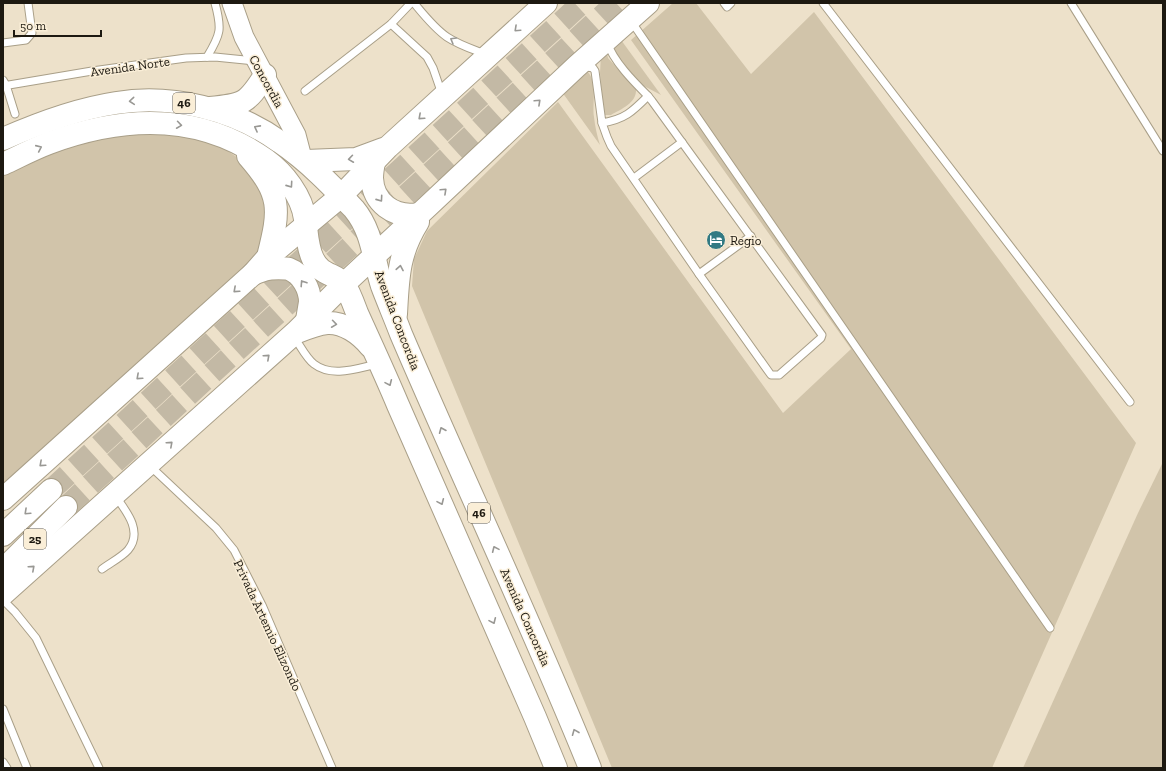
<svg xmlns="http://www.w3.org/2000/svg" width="1166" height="771" font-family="'Zilla Slab',serif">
	<rect width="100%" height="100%" fill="#ede1ca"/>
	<!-- green -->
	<g fill="#d1c4aa">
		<path d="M 673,3 L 696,3 L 751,74 L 814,12 L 1136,443 L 992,768 L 612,768 L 412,286 L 414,259 L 427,231 L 558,102 L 783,413 L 851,349 L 631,40 Z"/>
		<path d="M 616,33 L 661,95 L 644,86 L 627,71 L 614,51 L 614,43 Z"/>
		<path d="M 607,53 L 608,58 L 636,89 C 637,103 621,109 611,115 L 605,115 L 603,112 L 600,73 L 601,54 Z"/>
		<path d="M 587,71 C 598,82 592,103 594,117 C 595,126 597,136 600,145 L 557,85 Z"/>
		<path d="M 124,131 L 194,137 L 225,149 L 248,165 L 265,186 L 266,235 L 254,259 L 3,489 L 3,176 L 53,153 L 86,141 Z"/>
		<path d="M 1163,462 L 1163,768 L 1023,768 L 1138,513 Z"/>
	</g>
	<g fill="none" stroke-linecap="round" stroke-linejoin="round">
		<!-- primary-tunnel -->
		<g stroke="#c3b9a5" stroke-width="22" stroke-dasharray="22 11" stroke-linecap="butt">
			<path d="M 51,490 L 582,3"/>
			<path d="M 66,507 L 616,3"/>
		</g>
		<!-- lane casing -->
		<g stroke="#a99f88" stroke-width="9">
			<g id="lane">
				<path d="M 414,3 C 424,15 434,28 447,37 C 459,45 472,49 485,54"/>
				<path d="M 724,3 L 727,7 L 731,3"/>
				<path d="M 823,3 L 1130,402"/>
				<path d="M 1071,3 L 1163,151"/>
				<path d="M 631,21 L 1050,628"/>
				<path d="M 391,24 L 427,57 L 433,68 L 442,94"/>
				<path d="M 3,43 L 26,40 L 32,33 L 28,3"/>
				<path d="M 207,57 C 221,34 222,29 215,3"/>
				<path d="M 583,66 L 593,68 L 595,71 L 602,123 C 625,119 632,112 648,96 C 634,82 613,61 607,42"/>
				<path d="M 3,80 L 6,85 L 15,114"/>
				<path d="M 3,86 L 92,71 L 186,58 L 215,57 L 255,61"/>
				<path d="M 305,91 L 391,24 L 411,3"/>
				<path d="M 602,123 L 607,137 L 611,146 L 699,274 L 771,375 L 779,375 L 821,338 L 822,335 L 652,101 L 648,96"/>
				<path d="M 634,178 L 682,142"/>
				<path d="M 699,274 L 751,236"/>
				<path d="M 294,337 C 300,345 306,358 314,364 C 332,378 358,368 377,364"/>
				<path d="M 149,465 L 216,528 L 234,550 L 262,605 L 332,768"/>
				<path d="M 102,569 C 110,563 122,557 128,550 C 143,532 127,512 116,497"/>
				<path d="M 3,600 L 15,612 L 36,638 L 99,768"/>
				<path d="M 3,709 L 27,768"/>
				<path d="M 3,762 L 7,768"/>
			</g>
		</g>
		<!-- secondary casing -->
		<g stroke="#a99f88" stroke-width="21">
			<path id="secondary" d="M 232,3 L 244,37 L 296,135 L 302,158"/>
		</g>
		<!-- primary casing -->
		<g stroke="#a99f88" stroke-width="24">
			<g id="primary">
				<path d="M 210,108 C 243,105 247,104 265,75"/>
				<path d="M 3,139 C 39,123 77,109 116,103 C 172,94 234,109 280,142 C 308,161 331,185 354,209 C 373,232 373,259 382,286 C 388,302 395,318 401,334 C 463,479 531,622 590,768"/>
				<path d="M 248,156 C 282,195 280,209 268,257"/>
				<path d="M 306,161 L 356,159 L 383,149"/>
				<path d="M 374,162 C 373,167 372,173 372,178 C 373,203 394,218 418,214"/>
				<path d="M 3,164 C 18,157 33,149 49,143 C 122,116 199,112 266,160 C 284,173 302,196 305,219 C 307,232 307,247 313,259 C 321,276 335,273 344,284 C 349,291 354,305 357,313 C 371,344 385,374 398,405 C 443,509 489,613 535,717 L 556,768"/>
				<path d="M 253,274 C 258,272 263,270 268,269 C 272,268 285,268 289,269 C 302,274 310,289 310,302 C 309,308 308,314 307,320"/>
				<path d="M 396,314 C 398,278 398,254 418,222"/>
				<path d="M 297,332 C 307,328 317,324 327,323 C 344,322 360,334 370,346"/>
				<path d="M 3,499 L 253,274 L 268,257 L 341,196 L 388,147 L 546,3"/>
				<path d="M 3,535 L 51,490"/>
				<path d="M 3,570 L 66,507"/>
				<path d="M 3,594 L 296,332 L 344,284 L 427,207 L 577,66 L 648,3"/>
			</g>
		</g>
		<!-- lane -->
		<use href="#lane" stroke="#fff" stroke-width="7"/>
		<!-- secondary -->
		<use href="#secondary" stroke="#fff" stroke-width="19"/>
		<!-- primary -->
		<use href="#primary" stroke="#fff" stroke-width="22"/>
	</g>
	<!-- one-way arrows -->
	<defs><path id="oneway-chevron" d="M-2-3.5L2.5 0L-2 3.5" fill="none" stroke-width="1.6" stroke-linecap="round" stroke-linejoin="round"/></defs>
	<g stroke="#999894">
		<use href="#oneway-chevron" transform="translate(517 29) rotate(137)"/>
		<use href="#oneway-chevron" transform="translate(453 40) rotate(-150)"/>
		<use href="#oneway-chevron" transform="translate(132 101) rotate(175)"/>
		<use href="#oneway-chevron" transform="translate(538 102) rotate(-43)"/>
		<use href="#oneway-chevron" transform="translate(421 117) rotate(138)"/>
		<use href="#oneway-chevron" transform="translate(179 125) rotate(8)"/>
		<use href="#oneway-chevron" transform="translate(257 128) rotate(-152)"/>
		<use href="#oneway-chevron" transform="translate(39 148) rotate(-24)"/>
		<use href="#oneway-chevron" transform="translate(351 159) rotate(172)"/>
		<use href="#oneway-chevron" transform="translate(290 185) rotate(55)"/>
		<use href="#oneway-chevron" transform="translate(444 191) rotate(-43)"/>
		<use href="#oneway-chevron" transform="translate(380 199) rotate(55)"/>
		<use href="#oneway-chevron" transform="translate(400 268) rotate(-80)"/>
		<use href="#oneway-chevron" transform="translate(303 283) rotate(-123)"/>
		<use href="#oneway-chevron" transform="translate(236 290) rotate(138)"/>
		<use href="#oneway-chevron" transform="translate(334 324) rotate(8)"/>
		<use href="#oneway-chevron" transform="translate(267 357) rotate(-42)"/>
		<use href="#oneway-chevron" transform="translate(139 377) rotate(138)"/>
		<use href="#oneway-chevron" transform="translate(389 383) rotate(66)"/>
		<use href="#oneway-chevron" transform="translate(442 430) rotate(-113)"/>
		<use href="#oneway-chevron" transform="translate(170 444) rotate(-42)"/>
		<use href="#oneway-chevron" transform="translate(42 464) rotate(138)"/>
		<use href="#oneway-chevron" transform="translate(441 502) rotate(66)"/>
		<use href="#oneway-chevron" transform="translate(27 512) rotate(137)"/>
		<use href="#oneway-chevron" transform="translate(495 549) rotate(-114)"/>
		<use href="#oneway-chevron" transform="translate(32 568) rotate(-42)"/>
		<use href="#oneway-chevron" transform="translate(493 621) rotate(66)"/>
		<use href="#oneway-chevron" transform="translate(575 732) rotate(-112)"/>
	</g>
	<!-- icons -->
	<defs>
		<g id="hotel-disc" transform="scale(1)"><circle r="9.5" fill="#327a83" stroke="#faeed7"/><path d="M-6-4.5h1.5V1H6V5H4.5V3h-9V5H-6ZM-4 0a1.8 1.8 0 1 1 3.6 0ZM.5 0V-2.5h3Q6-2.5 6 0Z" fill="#fff"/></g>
	</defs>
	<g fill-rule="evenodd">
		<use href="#hotel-disc" x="716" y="240"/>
	</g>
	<g text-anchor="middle" stroke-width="3" stroke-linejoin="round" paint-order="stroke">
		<!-- shield labels -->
		<g fill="#faeed7" stroke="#5f594c" stroke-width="1">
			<rect x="173" y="93" width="22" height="20" rx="3"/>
			<rect x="468" y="503" width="22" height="20" rx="3"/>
			<rect x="24" y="529" width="22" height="20" rx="3"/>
		</g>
		<g font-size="12" font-weight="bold" fill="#1d1911">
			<text x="184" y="107">46</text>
			<text x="479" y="517">46</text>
			<text x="35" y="543">25</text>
		</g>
		<!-- street labels -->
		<g font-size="13" fill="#1d1911" stroke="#faeed7">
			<text transform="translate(130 66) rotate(-8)" y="5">Avenida Norte</text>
			<text transform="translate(267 81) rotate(61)" y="5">Concordia</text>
			<text transform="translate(398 320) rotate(69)" y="5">Avenida Concordia</text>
			<text transform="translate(526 617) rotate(66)" y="5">Avenida Concordia</text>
			<text transform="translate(268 625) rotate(65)" y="5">Privada Artemio Elizondo</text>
		</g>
		<!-- poi labels -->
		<g font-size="13" fill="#1d1911" stroke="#faeed7" text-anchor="start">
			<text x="730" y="245">Regio</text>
		</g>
	</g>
	<!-- border -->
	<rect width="1166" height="771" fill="none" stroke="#1d1911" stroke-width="8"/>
	<!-- scale -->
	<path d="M14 30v6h87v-6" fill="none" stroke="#1d1911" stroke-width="2"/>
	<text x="20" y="30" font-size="12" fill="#1d1911" stroke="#faeed7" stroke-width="3" paint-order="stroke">50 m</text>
</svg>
